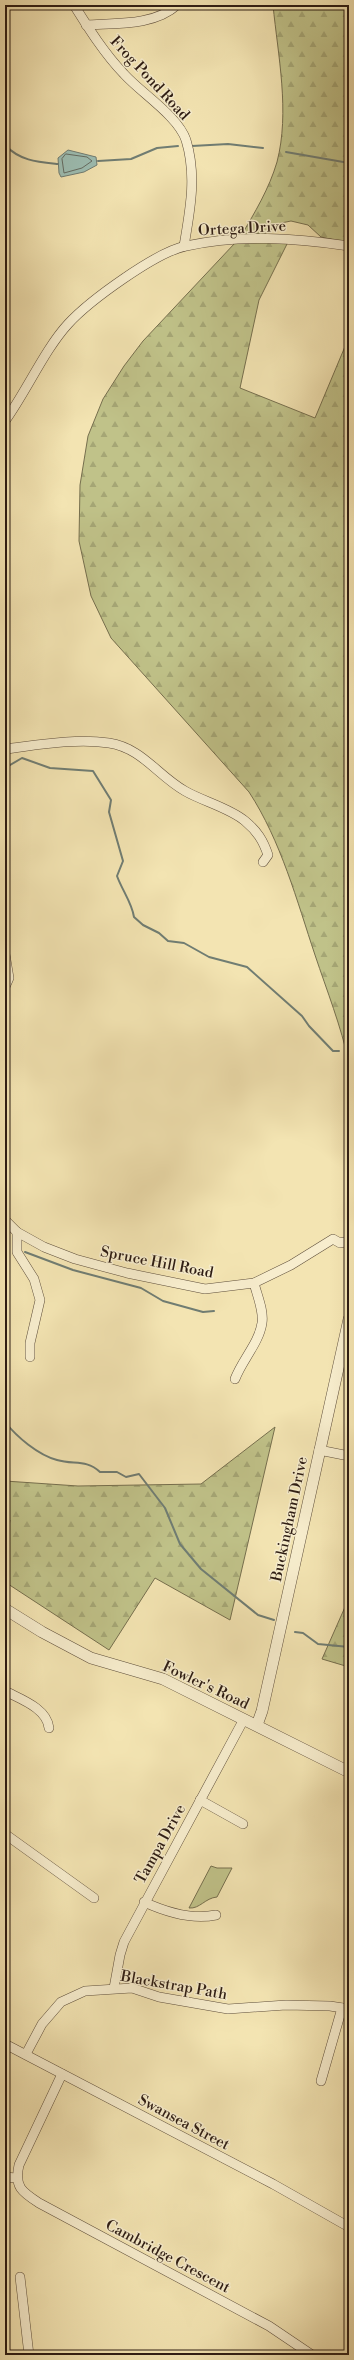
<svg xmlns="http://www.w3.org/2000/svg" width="354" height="2360" font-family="'Libre Bodoni',serif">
	<defs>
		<pattern id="forest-firs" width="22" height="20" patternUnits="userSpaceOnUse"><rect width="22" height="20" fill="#c0c289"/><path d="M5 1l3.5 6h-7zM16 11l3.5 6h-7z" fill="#a5a675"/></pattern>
	</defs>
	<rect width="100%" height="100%" fill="#f3e4b2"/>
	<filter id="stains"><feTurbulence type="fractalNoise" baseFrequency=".005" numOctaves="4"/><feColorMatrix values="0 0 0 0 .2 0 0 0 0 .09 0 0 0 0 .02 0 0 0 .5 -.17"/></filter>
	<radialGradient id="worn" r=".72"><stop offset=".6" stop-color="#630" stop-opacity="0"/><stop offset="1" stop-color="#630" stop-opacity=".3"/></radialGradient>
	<!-- green -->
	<path fill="#c0c289" stroke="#766f4e" d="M 211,1866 L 217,1868 L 232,1868 L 217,1897 C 205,1898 200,1909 189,1908 Z"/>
	<!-- forest -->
	<g fill="url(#forest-firs)" stroke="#766f4e">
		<path d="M 273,5 L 349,5 L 349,229 L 344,242 L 321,237 L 308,225 L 291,221 L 281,223 L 264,234 L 241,236 C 255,212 269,189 277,162 C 290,112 278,56 273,5 Z"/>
		<path d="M 288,242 L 259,300 L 240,388 L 315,418 L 349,337 L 349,1063 C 341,1026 327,991 315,955 C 297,901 281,841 249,792 L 111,638 L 91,596 L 79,541 L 80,485 L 88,436 L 103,399 L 124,366 L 143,341 L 235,243 Z"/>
		<path d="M 275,1427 L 230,1620 L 155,1578 L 109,1650 L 5,1582 L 5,1552 L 10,1520 L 5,1517 L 5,1481 L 78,1486 L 201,1484 Z"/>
		<path d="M 349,1598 L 349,1667 L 322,1659 Z"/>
	</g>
	<!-- water -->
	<path fill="#9dbeb3" stroke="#707d73" d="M 68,150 L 96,157 L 97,165 L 84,172 L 61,177 L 59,173 L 58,158 Z"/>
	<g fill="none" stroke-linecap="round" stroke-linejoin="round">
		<!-- shore -->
		<path stroke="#656d63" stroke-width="1" d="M 66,154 L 87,157 L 92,161 L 82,168 L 64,173 L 62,159 Z"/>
		<!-- stream -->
		<g stroke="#707d73" stroke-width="2">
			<path d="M 5,145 C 20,161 38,162 58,164"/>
			<path d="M 192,146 L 228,144 L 263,148"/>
			<path d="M 286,152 L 349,163"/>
			<path d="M 98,161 L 131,159 L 157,148 L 178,146"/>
			<path d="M 5,768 L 22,758 L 50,768 L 93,771 L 111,800 L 109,812 L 123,861 L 117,876 C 122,890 132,903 134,917 L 143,925 L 159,933 L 168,941 L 184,943 L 209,957 L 247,967 L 302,1016 L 309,1026 L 333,1051 L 339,1051"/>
			<path d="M 347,1050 L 349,1051"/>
			<path d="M 25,1252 L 73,1270 L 141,1288 L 163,1301 L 203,1312 L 214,1311"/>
			<path d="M 5,1422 C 17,1437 38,1455 57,1460 C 74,1465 86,1459 100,1472 L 117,1472 L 126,1477 L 139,1474 L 165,1508 L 180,1544 L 201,1569 L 258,1615 L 274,1620"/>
			<path d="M 295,1632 L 303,1633 L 318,1644 L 349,1647"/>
		</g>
		<!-- minor casing -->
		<g stroke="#5e4e3b" stroke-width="10">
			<g id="minor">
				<path d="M 74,5 C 89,29 104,53 124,74 C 141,93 178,116 186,140 C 197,176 190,210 184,246"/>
				<path d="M 86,25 C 116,23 154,26 177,5"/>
				<path d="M 5,421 C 26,392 45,349 68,324 C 89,301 156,252 186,246 C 240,234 295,238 349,246"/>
				<path d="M 5,749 C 38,745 75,738 109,743 C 142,748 157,775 185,791 C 202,801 230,808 245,821 C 257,831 263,840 268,855 L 263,862"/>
				<path d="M 5,954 L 9,978 L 5,987"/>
				<path d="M 5,1220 L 17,1232 L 44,1247 L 75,1259 L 127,1273 L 205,1289 L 254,1283 L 291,1265 L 333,1239 L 340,1243 L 349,1241"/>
				<path d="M 17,1232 L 17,1252 L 34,1279 L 40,1300 L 30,1343 L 30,1357"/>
				<path d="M 235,1379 C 242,1360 259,1343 262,1323 C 264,1311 257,1295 254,1283"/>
				<path d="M 319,1450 L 349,1456"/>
				<path d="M 5,1691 C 20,1699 47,1708 49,1728"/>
				<path d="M 200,1800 L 243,1824"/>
				<path d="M 5,1834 L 94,1898"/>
				<path d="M 144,1902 C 166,1912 193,1920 216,1915"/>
				<path d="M 114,1988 L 120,1955 L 124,1942 L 244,1719"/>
				<path d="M 5,2044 L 273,2184 L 349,2227"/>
				<path d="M 26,2054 L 42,2024 L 61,2002 L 85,1991 L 132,1988 L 159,1997 L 228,2009 L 286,2005 L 330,2006 L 349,2009"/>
				<path d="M 62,2074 L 19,2165 C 14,2187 22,2192 39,2203 L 269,2326 L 312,2355"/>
				<path d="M 321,2081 L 342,2008"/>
				<path d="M 5,2177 L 16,2178"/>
				<path d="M 20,2277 L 29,2355"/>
			</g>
		</g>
		<!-- tertiary casing -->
		<g stroke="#5e4e3b" stroke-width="12">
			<g id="tertiary">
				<path d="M 5,1609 L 42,1632 L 91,1658 L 163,1679 L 349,1772"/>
				<path d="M 257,1725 L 262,1711 L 349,1319"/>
			</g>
		</g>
		<!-- minor -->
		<use href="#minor" stroke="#f7edcd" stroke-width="9"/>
		<!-- tertiary -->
		<use href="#tertiary" stroke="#f7edcd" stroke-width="11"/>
	</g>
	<g text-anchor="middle" stroke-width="3" stroke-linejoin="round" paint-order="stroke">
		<!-- street labels -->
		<g font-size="15" fill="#2d1c13" stroke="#f7edcd">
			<text transform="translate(150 78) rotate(47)" y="5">Frog Pond Road</text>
			<text transform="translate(242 228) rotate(-3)" y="5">Ortega Drive</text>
			<text transform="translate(157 1262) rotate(11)" y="5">Spruce Hill Road</text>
			<text transform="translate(289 1519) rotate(-78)" y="5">Buckingham Drive</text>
			<text transform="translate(206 1685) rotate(25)" y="5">Fowler's Road</text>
			<text transform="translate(160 1844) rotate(-61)" y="5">Tampa Drive</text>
			<text transform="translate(174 1985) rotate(10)" y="5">Blackstrap Path</text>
			<text transform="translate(184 2122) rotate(28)" y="5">Swansea Street</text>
			<text transform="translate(168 2256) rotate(28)" y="5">Cambridge Crescent</text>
		</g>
	</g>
	<!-- margin -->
	<rect width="354" height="2360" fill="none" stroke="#f3e4b2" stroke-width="20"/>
	<rect x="6" y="6" width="342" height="2348" fill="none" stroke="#2d1c13" stroke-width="2"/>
	<rect x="10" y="10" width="334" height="2340" fill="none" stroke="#2d1c13"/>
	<rect width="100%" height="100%" filter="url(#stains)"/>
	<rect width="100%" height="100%" fill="url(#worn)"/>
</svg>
